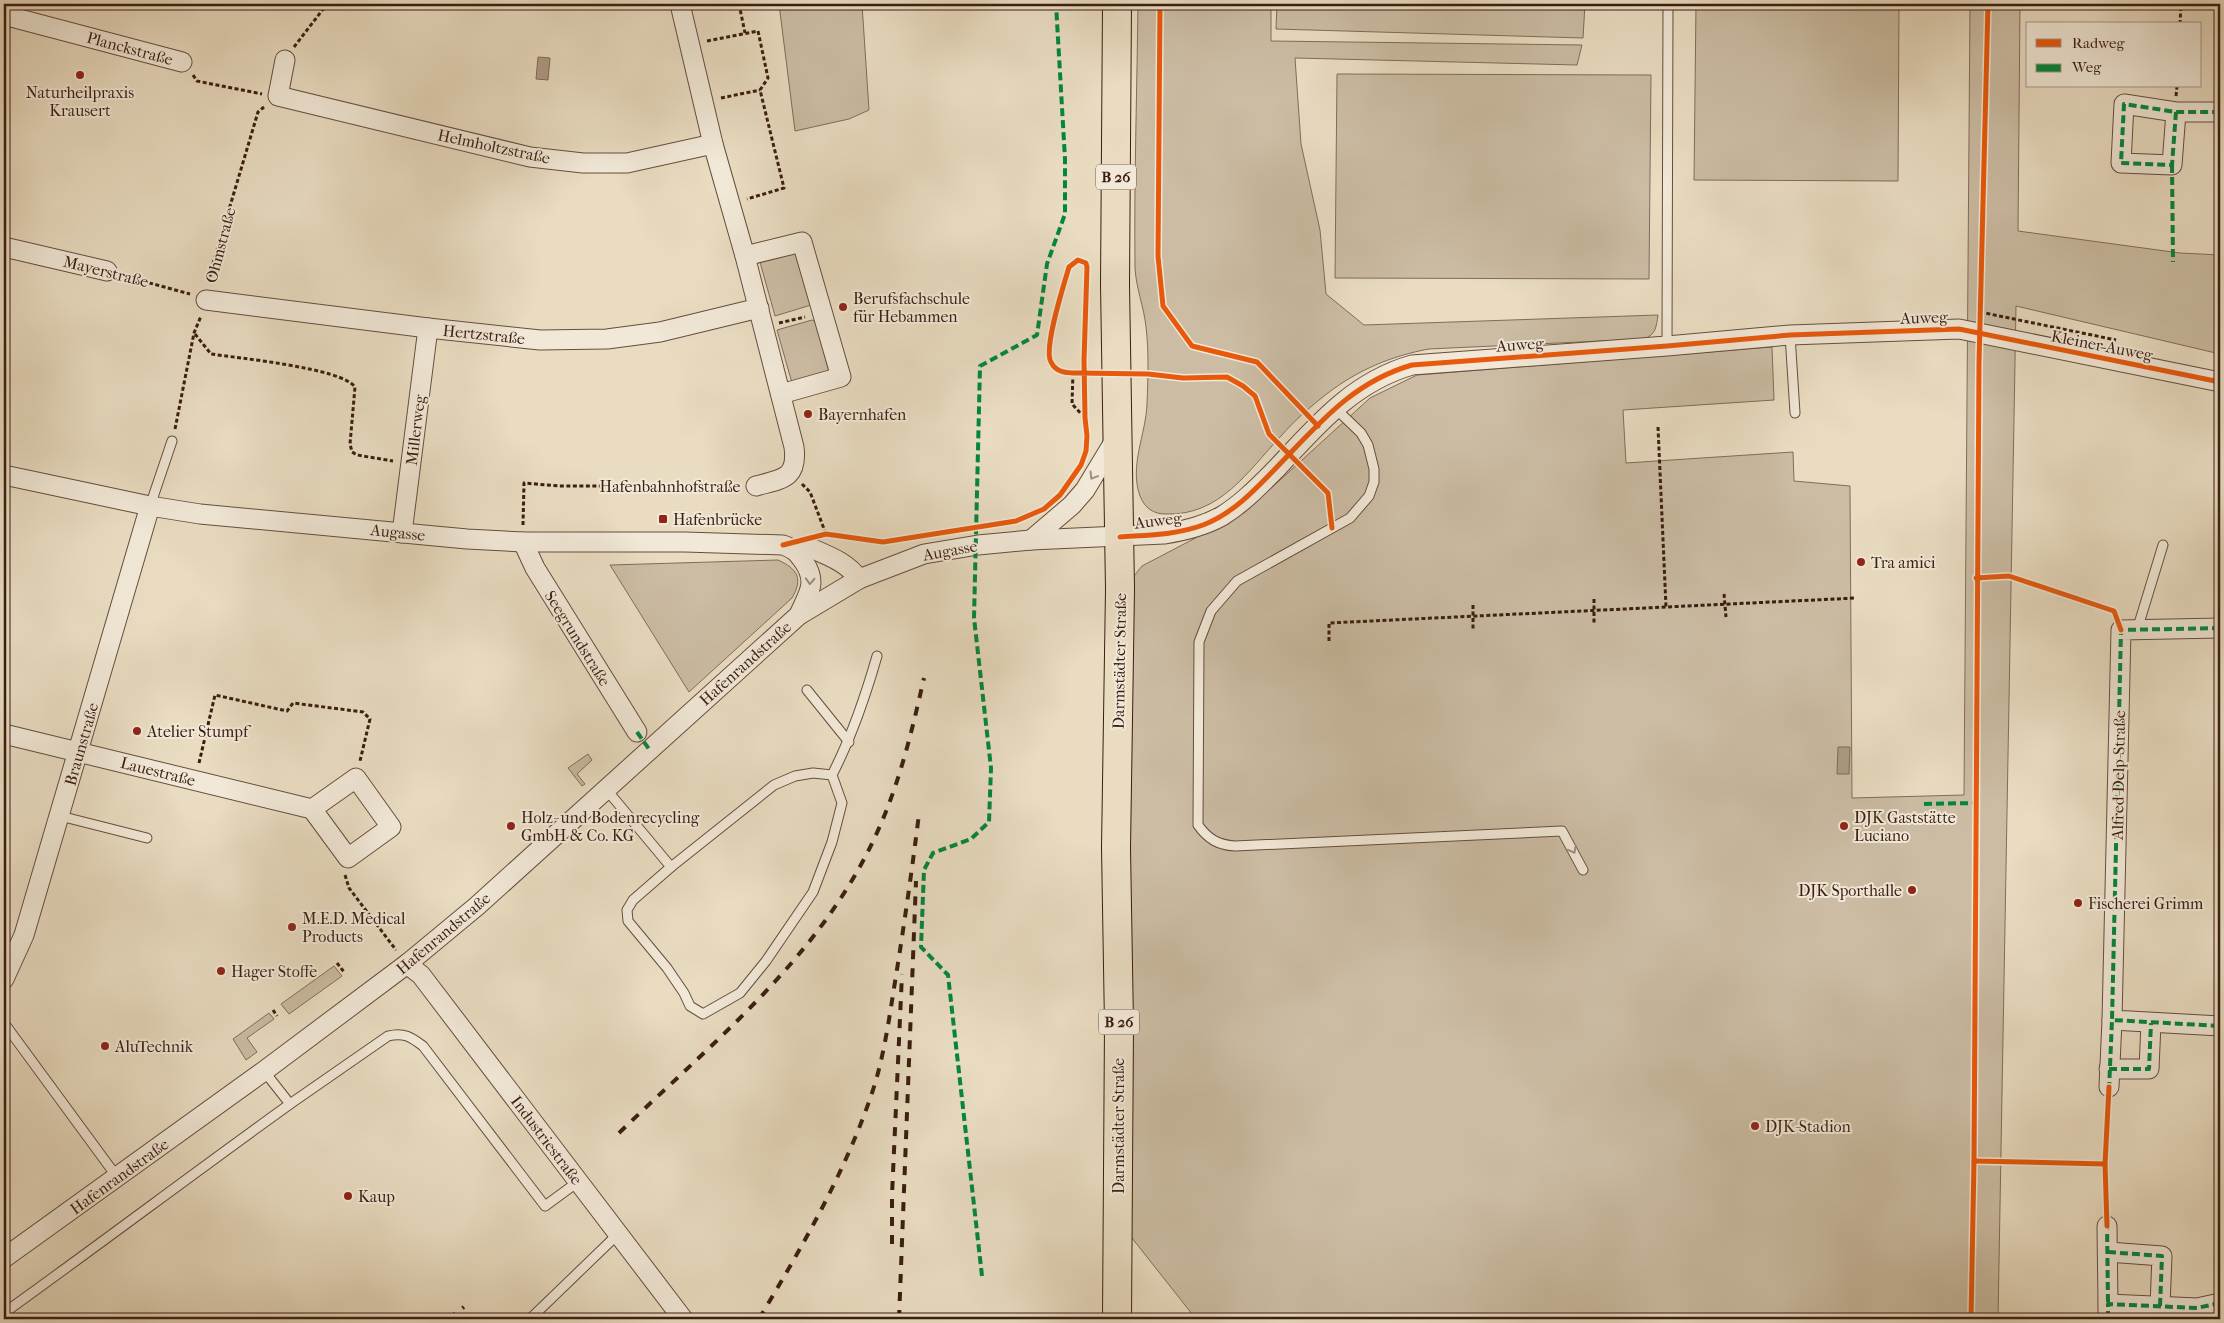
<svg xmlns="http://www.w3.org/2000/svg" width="2224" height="1323" font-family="'IM FELL French Canon',serif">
	<rect width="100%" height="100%" fill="#e9dcc1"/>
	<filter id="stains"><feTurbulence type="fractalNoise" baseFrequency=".004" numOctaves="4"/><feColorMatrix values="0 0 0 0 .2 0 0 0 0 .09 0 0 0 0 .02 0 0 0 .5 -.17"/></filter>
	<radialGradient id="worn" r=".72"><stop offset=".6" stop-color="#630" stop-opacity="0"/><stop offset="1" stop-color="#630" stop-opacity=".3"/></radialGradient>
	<!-- green -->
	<g fill="#cbbca3" stroke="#826c5a">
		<path d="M 779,4 L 862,4 L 869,110 L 849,119 L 795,131 Z"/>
		<path d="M 1138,4 L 1271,4 L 1271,41 L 1582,45 L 1577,65 L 1295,58 L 1301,144 L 1320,230 L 1326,294 L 1364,325 L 1658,315 C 1656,328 1656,334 1644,339 L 1429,349 C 1391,356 1358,370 1328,393 C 1312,405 1294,421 1281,436 C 1248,471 1220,516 1166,514 C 1153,514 1145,508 1140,496 C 1129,466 1146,434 1147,404 C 1148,379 1149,351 1146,327 C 1144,307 1136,288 1135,268 C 1134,180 1137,92 1138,4 Z"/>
		<path d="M 1277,4 L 1585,4 L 1583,38 L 1276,29 Z"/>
		<path d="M 1696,4 L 1899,4 L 1898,181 L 1694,180 Z"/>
		<path d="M 1970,4 L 2020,4 L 2018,231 L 2180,253 L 2220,255 L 2220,354 L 2016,306 L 1998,1319 L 1196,1319 L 1128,1233 L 1129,587 L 1134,576 L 1142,566 L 1245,512 L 1370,398 L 1417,375 L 1772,347 L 1774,400 L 1623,410 L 1626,463 L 1793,452 L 1794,481 L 1850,486 L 1852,798 L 1964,795 Z"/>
		<path d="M 1337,74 L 1651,75 L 1649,279 L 1335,278 Z"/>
		<path d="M 794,253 L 796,253 L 811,305 L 775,316 L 760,262 Z"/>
		<path d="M 812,320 L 816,322 L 829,372 L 792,383 L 777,330 Z"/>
		<path d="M 778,560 C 798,569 803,579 792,598 L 689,692 L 610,565 Z"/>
		<path d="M 588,754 L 592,760 L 577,774 L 585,784 L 582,786 L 568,768 Z"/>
		<path d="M 334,966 L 342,976 L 289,1014 L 281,1004 Z"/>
		<path d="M 269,1013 L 274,1019 L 247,1038 L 257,1052 L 246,1060 L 233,1039 Z"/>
	</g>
	<!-- water -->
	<g fill="#ae9b86" stroke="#806958">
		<path d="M 538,57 L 550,58 L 548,80 L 536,79 Z"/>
		<path d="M 1838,747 L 1850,747 L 1849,774 L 1837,774 Z"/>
	</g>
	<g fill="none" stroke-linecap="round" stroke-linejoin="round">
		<!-- lane casing -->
		<g stroke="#664d3e" stroke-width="11">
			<g id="lane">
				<path d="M 1790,335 L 1795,413"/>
				<path d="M 1667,346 L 1668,4"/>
				<path d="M 1335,408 L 1361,433 L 1368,445 L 1374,469 L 1374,482 L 1369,496 L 1350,518 L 1237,581 L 1211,611 L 1199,642 L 1198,825 C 1208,839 1218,845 1235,846 L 1562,831 L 1583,870"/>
				<path d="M 150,506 L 172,441"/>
				<path d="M 2137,630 L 2163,545"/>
				<path d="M 807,690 L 849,742"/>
				<path d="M 813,773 L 832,775 L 842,803 L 832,842 L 813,892 L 766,961 L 740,993 L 703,1014 L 690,1006 L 684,993 L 667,968 L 628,921 L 627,910 L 633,900 L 671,867 L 774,785 L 795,776 Z"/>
				<path d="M 832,775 C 852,736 865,698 877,656"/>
				<path d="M 606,789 L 671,867"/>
				<path d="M 60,816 L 147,838"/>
				<path d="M 4,1023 L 117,1177"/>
				<path d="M 290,1104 L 388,1036 C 404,1032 411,1037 423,1046 L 545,1206 L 579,1181"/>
				<path d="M 4,1313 C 100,1244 194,1173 290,1104 L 264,1071"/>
				<path d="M 530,1319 L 618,1234"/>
			</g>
		</g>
		<!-- street casing -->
		<g stroke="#664d3e" stroke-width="21">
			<g id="street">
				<path d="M 680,4 L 713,144 L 745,256 L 794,447 C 798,479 782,479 756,486"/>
				<path d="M 4,15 L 182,62"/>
				<path d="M 285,60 L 278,96 L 530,157 L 583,163 L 627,163 L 713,144"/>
				<path d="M 2176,112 L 2172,165 L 2121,163 L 2124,104 L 2176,112 L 2220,112"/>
				<path d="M 4,247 L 107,271"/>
				<path d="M 745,256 L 802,242 L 841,377 L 781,394"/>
				<path d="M 206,300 L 428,328 L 540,340 L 607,339 L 660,332 L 759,308"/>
				<path d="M 4,475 L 150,506 L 200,514 L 467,539 L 523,542 L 685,542 L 783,545 C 794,549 797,552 804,562 C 818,583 808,594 799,615"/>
				<path d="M 402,533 L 428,328"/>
				<path d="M 1031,540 L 1072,505 L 1085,490 L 1117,437"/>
				<path d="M 523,542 L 535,568 L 637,732"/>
				<path d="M 796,550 L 806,546 C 826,555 846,561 859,579"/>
				<path d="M 2220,628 L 2121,630 L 2112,1020 L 2220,1026"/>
				<path d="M 4,734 L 312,809 L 356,778 L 391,827 L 348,858 L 312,809"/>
				<path d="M 407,964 L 421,975 L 683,1319"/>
				<path d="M 4,979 L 24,935 L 150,506"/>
				<path d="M 2109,1069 L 2149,1069 L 2151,1023"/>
				<path d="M 2109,1087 L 2112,1020"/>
				<path d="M 2107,1226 L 2108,1304"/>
				<path d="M 2108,1252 L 2162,1256 L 2160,1306"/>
				<path d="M 4,1258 L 264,1071 L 407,964 L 477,906 L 799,615 L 859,579 L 924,554 L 978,545 L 1031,540 L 1164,534 C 1184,531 1204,526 1222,516 C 1243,503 1260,485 1277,468 C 1318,424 1353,382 1412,365 L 1667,346 L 1790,335 L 1959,329 L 2220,382"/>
				<path d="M 2108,1319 L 2108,1304 L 2197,1308 L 2220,1303"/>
			</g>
		</g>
		<!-- primary casing -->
		<g stroke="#3a1d12" stroke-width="30">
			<path id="primary" d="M 1117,1319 L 1119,1025 L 1116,848 L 1120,589 L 1115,285 L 1117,4"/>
		</g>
		<!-- path -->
		<g stroke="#3a1d12" stroke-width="3" stroke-dasharray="4 2.5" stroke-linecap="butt">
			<path d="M 739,4 L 745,33"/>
			<path d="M 2180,24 L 2181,4"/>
			<path d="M 707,41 L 758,31 L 768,78 L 760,90 L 784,188 L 747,199"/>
			<path d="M 294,47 L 327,4"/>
			<path d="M 193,75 L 197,81 L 262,94"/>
			<path d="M 2176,96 L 2177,86"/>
			<path d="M 721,98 L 760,90"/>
			<path d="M 124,276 L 190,294"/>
			<path d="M 209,283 L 211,270 L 258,112 L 264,107"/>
			<path d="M 1980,312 L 2116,340"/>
			<path d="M 779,323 L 805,317"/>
			<path d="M 195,334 L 211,354 C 237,358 342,368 355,387 L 350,444 L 352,452 L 357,455 L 393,461"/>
			<path d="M 1073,373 L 1072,404 L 1085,418"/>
			<path d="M 1658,427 L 1666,607"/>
			<path d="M 175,429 L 194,333 L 201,316"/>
			<path d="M 802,484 L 810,492 L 826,534"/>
			<path d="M 523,525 L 524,483 L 559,486 L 740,486"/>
			<path d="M 1724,594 L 1726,617"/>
			<path d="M 1594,599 L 1594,625"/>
			<path d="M 1473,605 L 1473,630"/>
			<path d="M 1329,641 L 1329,623 L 1856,598"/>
			<path d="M 199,763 L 215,695 L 287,711 L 293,703 L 363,712 L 370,719 L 360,761"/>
			<path d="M 345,875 L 349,888 L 396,950"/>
			<path d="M 337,963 L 344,972"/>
			<path d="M 273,1010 L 277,1016"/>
		</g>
		<!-- lane -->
		<use href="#lane" stroke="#f1e8d7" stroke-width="9"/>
		<!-- street -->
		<use href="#street" stroke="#f1e8d7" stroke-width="19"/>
		<!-- primary -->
		<use href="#primary" stroke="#e9dcc1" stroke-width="28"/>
		<!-- rail -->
		<g stroke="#3a1d12" stroke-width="4" stroke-dasharray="9 9" stroke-linecap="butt">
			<path d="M 619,1133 C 713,1042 819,958 875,837 C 899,786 912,731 924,678"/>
			<path d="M 892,1244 L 892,1195 L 902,974"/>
			<path d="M 448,1319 L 464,1307"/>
			<path d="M 759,1319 C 802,1247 845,1173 872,1093 C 884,1057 889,1019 895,982 C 904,926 912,870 919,814"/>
			<path d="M 899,1319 L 916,881"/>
		</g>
		<!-- quiet -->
		<g stroke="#00873e" stroke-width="4" stroke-dasharray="8 4" stroke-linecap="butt">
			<path d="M 2176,112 L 2172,165 L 2121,163 L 2124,104 L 2176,112 L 2220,112"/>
			<path d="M 2172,165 L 2173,262"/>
			<path d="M 2220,628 L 2121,630 L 2112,1020 L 2220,1026"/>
			<path d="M 637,732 L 649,749"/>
			<path d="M 1924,804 L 1975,803"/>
			<path d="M 2109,1069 L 2149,1069 L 2151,1023"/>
			<path d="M 2109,1090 L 2112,1020"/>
			<path d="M 2107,1222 L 2108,1304"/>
			<path d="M 2108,1252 L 2162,1256 L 2160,1306"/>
			<path d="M 982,1276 L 948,975 L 921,947 L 924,870 L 933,853 L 971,839 L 989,822 L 991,768 L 974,618 L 980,366 L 1037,335 L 1047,264 L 1065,214 L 1065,159 L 1056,4"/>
			<path d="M 2108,1319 L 2108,1304 L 2197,1308 L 2220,1303"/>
		</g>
		<!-- cycleway casing -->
		<g stroke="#f1e8d7" stroke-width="8">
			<g id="cycleway">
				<path d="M 1160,4 L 1158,256 L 1163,306 L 1192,346 L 1257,362 L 1318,426"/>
				<path d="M 1120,537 C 1148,535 1176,535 1203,525 C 1232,514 1254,491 1275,469 C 1317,426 1352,382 1412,365 L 1667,346 L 1790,335 L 1959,329 L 2220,382"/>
				<path d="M 783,545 L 826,534 L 883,542 L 1016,521 L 1044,509 L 1060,495 L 1081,465 L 1086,451 L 1087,436 L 1085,418 L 1084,360 L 1087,267 L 1086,263 L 1078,260 L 1069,267 C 1064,284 1043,349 1051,362 C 1056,373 1067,373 1078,373 L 1148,374 L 1183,378 L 1227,377 L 1243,386 L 1255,396 L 1269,434 L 1328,493 L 1332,528"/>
				<path d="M 1976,578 L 2009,576 L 2114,611 L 2121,630"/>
				<path d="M 1974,1161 L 2105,1164"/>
				<path d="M 2107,1226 L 2105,1164 L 2109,1087"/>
				<path d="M 1971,1319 L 1974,1161 L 1979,363 L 1988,4"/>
			</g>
		</g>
		<!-- cycleway -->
		<use href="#cycleway" stroke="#e8590c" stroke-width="5"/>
	</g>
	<!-- one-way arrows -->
	<defs><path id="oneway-chevron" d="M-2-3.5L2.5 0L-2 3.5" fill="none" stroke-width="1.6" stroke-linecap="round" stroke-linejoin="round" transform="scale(1.25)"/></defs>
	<g stroke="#9f8d7e">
		<use href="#oneway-chevron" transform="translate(1093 476) rotate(121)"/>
		<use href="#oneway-chevron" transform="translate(810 581) rotate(93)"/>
		<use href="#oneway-chevron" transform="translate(1573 850) rotate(62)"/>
	</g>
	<!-- markers -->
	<g fill="#8f2418" stroke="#f1e8d7" stroke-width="2">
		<circle cx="80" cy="75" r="5"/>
		<circle cx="843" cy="307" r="5"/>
		<circle cx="808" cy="414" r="5"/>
		<rect x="658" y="514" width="10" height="10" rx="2.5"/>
		<circle cx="1861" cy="562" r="5"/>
		<circle cx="137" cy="731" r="5"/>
		<circle cx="511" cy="826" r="5"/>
		<circle cx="1844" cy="826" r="5"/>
		<circle cx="1912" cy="890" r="5"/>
		<circle cx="2078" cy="903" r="5"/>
		<circle cx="292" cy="927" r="5"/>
		<circle cx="221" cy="971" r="5"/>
		<circle cx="105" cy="1046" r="5"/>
		<circle cx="1755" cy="1126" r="5"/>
		<circle cx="348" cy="1196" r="5"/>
	</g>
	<g text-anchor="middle" stroke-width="4" stroke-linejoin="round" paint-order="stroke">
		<!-- shield labels -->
		<g fill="#f1e8d7" stroke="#715a4d" stroke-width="1">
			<rect x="1096" y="164.5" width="40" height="25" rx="4"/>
			<rect x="1099" y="1009.5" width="40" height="25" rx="4"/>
		</g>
		<g font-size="15" font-weight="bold" fill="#3a1d12">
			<text x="1116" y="182">B 26</text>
			<text x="1119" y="1027">B 26</text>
		</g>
		<!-- street labels -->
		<g font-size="16" fill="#3a1d12" stroke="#f1e8d7">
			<text transform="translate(130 48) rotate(15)" y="6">Planckstraße</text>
			<text transform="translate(494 146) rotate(12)" y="6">Helmholtzstraße</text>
			<text transform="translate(220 245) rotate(-75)" y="6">Ohmstraße</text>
			<text transform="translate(106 271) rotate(14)" y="6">Mayerstraße</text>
			<text transform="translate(1924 317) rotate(-2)" y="6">Auweg</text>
			<text transform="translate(484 334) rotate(6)" y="6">Hertzstraße</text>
			<text transform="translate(1520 344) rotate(-4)" y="6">Auweg</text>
			<text transform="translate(2102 345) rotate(11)" y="6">Kleiner Auweg</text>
			<text transform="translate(415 430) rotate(-83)" y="6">Millerweg</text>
			<text x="670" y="492">Hafenbahnhofstraße</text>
			<text transform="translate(1158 520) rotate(-7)" y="6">Auweg</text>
			<text transform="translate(398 532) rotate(6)" y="6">Augasse</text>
			<text transform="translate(950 550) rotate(-10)" y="6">Augasse</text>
			<text transform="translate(578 638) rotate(58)" y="6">Seegrundstraße</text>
			<text transform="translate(1119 661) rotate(-89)" y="6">Darmstädter Straße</text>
			<text transform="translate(745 663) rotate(-42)" y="6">Hafenrandstraße</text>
			<text transform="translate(81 744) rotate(-74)" y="6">Braunstraße</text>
			<text transform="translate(158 771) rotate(14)" y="6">Lauestraße</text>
			<text transform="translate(2118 775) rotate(-89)" y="6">Alfred-Delp-Straße</text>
			<text transform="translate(443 933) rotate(-40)" y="6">Hafenrandstraße</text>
			<text transform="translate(1118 1126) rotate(-90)" y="6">Darmstädter Straße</text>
			<text transform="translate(547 1140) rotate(53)" y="6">Industriestraße</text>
			<text transform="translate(119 1176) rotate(-36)" y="6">Hafenrandstraße</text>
		</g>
		<!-- poi labels -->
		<g font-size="16" fill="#3a1d12" stroke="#f1e8d7" text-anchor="start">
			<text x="80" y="98" text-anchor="middle">Naturheilpraxis<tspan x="80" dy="18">Krausert</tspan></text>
			<text x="853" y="304">Berufsfachschule<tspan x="853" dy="18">für Hebammen</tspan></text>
			<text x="818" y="420">Bayernhafen</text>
			<text x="673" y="525">Hafenbrücke</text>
			<text x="1871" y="568">Tra amici</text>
			<text x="147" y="737">Atelier Stumpf</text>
			<text x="521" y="823">Holz- und Bodenrecycling<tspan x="521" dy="18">GmbH &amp; Co. KG</tspan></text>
			<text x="1854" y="823">DJK Gaststätte<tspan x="1854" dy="18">Luciano</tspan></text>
			<text x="1902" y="896" text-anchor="end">DJK Sporthalle</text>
			<text x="2088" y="909">Fischerei Grimm</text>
			<text x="302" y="924">M.E.D. Medical<tspan x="302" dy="18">Products</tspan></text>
			<text x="231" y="977">Hager Stoffe</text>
			<text x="115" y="1052">AluTechnik</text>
			<text x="1765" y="1132">DJK-Stadion</text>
			<text x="358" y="1202">Kaup</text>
		</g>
	</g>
	<!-- margin -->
	<rect width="2224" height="1323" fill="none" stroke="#e9dcc1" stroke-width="20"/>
	<rect x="5" y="5" width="2214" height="1313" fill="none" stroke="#3a1d12" stroke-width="2.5"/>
	<rect x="10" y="10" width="2204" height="1303" fill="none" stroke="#3a1d12"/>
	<!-- legend -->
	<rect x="2026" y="22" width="175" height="65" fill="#f1e8d7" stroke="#a89788"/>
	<rect x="2036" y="39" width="25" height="8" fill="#e8590c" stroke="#a89788"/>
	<text x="2072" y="48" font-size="15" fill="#3a1d12">Radweg</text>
	<rect x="2036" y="64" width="25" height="8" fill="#00873e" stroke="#a89788"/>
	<text x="2072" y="72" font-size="15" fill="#3a1d12">Weg</text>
	<rect width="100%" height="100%" filter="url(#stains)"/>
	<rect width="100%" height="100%" fill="url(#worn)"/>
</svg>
